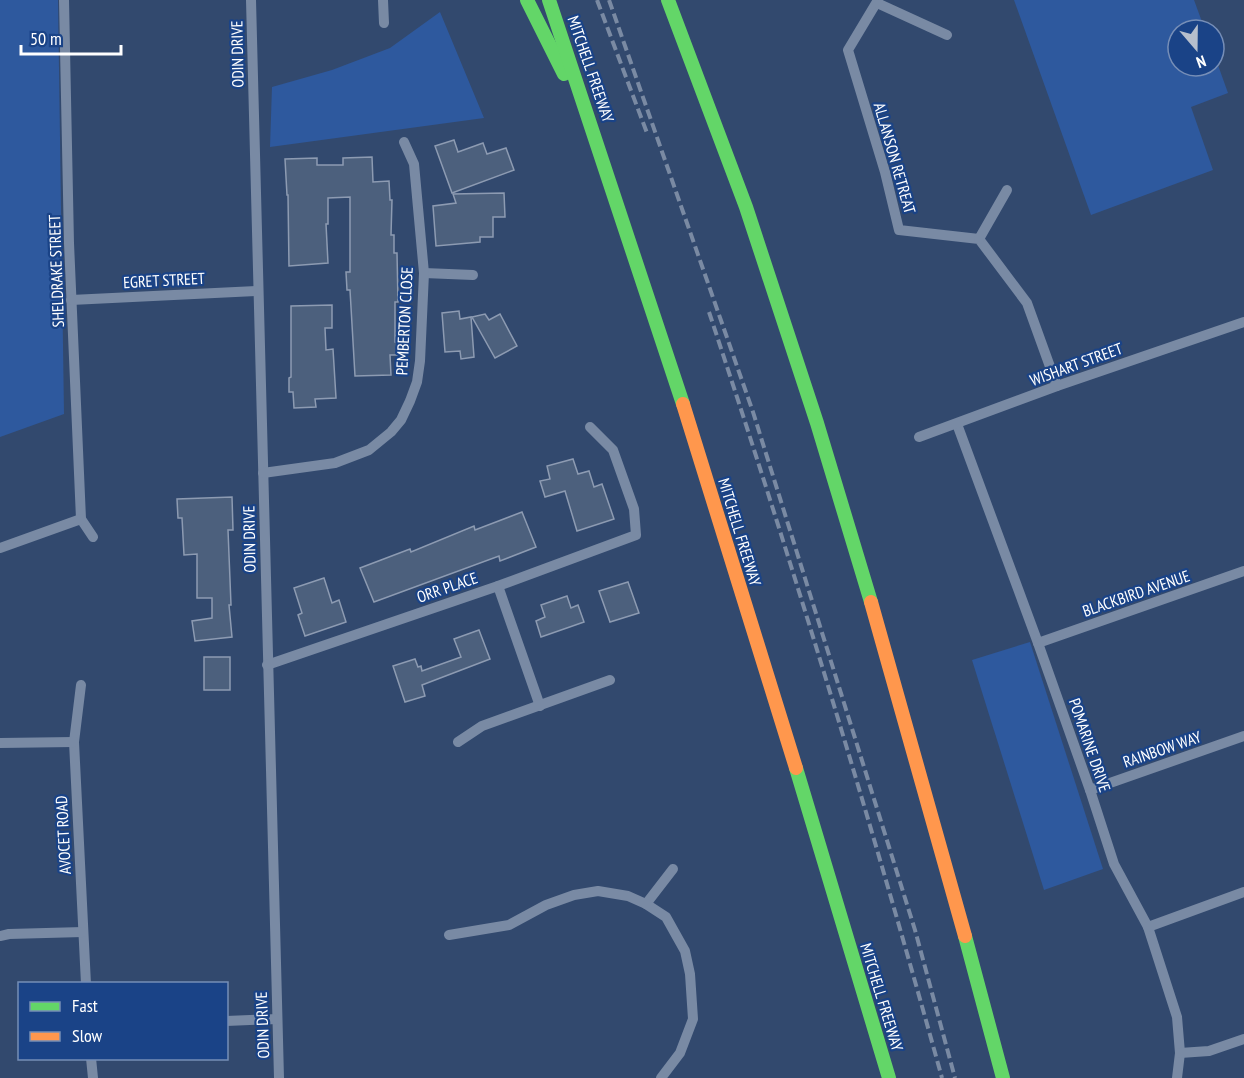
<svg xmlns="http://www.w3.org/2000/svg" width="1244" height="1078" font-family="'PT Sans Narrow',sans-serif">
	<rect width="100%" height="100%" fill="#32496e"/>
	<!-- green -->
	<g fill="#2e599e">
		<path d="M 0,0 L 58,0 L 64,414 L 0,437 Z"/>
		<path d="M 1014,0 L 1194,0 L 1205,30 L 1178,30 L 1178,66 L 1214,66 L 1214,54 L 1228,93 L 1191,107 L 1213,170 L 1091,215 Z"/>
		<path d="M 440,12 L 484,118 L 270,147 L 272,87 L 332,70 L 390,48 Z"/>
		<path d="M 1030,642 L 1103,869 L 1044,890 L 972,660 Z"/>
	</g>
	<!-- building -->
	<g fill="#4c607d" stroke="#8d9bb2" stroke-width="1.5">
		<path d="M 454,140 L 458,152 L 483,143 L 487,154 L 506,148 L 514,170 L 452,193 L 435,146 Z"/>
		<path d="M 372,157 L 373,182 L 389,181 L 390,200 L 392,200 L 391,235 L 394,235 L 394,253 L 397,253 L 398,302 L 395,302 L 395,342 L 397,342 L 398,355 L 390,355 L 391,375 L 355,376 L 350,290 L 347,290 L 346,272 L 350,272 L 350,197 L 328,198 L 328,224 L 326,224 L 328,263 L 289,266 L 288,195 L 287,195 L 285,159 L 317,158 L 317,165 L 343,165 L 343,158 Z"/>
		<path d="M 504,193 L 505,217 L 493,217 L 493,237 L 480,237 L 480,242 L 436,246 L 433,206 L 456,203 L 453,194 Z"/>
		<path d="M 332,305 L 332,328 L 325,328 L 326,350 L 333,349 L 336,398 L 315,399 L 316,407 L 294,408 L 293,392 L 289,392 L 289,378 L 291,377 L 291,306 Z"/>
		<path d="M 459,311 L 460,319 L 471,317 L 474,357 L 461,359 L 460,351 L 445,352 L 442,313 Z"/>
		<path d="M 485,314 L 489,320 L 500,314 L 517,346 L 495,358 L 472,317 Z"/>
		<path d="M 573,459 L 578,474 L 589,471 L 594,487 L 602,484 L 614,519 L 577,531 L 565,491 L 545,497 L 540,481 L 550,479 L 547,466 Z"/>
		<path d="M 232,497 L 233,530 L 228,530 L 231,605 L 229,605 L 232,637 L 195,641 L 192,621 L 212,618 L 212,598 L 197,598 L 197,554 L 184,555 L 182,518 L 178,518 L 177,499 Z"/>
		<path d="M 522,512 L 536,547 L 500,561 L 499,556 L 374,602 L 360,568 L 410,549 L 411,552 L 474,526 L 475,530 Z"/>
		<path d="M 324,578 L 332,603 L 339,600 L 346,622 L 305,636 L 298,615 L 302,613 L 294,588 Z"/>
		<path d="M 628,582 L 639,613 L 610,622 L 599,591 Z"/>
		<path d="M 567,596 L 571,608 L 578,605 L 584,622 L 541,637 L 536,621 L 545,617 L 541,605 Z"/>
		<path d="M 479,630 L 490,659 L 422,685 L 425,696 L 405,702 L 393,666 L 415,659 L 418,667 L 421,666 L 422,671 L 461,657 L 454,639 Z"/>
		<rect x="204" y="657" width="26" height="33"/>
	</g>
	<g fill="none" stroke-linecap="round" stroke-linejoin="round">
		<!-- street -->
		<g stroke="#798aa4" stroke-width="10">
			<path d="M 64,0 L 69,243 L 81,519 L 93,537"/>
			<path d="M 251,0 L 279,1078"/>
			<path d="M 383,0 L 384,23"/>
			<path d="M 878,0 L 848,50 L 885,172 L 899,230 L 979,239 L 1027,303 L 1057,386"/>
			<path d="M 877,3 L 947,35"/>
			<path d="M 979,239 L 1007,190"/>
			<path d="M 424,273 L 473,275"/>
			<path d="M 71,300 L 258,291"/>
			<path d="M 957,424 L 1038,643 L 1090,790 L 1114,864 L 1148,927 L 1177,1017 L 1180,1053 L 1177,1078"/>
			<path d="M 919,437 L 1057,386 L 1244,322"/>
			<path d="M 263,473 L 335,463 L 369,450 L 391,432 L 401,420 L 410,401 L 417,382 L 420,361 L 424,273 L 414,164 L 404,142"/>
			<path d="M 0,548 L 81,519"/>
			<path d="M 498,586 L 540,706"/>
			<path d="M 1038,643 L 1244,571"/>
			<path d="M 267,665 L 498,586 L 636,535 L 634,509 L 613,450 L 590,427"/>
			<path d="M 81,685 L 74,742 L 86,984"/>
			<path d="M 458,742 L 482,726 L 610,680"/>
			<path d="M 0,743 L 74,742"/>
			<path d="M 1090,790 L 1244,736"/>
			<path d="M 646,904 L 673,869"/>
			<path d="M 1148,927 L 1244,892"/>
			<path d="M 449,935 L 509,925 L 546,905 L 574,895 L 598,891 L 628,896 L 646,904 L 666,917 L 685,951 L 690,974 L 693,1019 L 680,1053 L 661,1078"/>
			<path d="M 0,936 L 9,934 L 83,932"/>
			<path d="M 226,1021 L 277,1019"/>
			<path d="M 1180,1053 L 1209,1051 L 1244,1039"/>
			<path d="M 91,1058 L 93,1078"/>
		</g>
		<!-- fast -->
		<g stroke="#63d668" stroke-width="14">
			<path d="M 527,0 L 564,74"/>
			<path d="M 549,0 L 683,404"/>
			<path d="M 668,0 L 746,207 L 817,423 L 871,602"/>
			<path d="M 796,768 L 889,1078"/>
			<path d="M 965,936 L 1003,1078"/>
		</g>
		<!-- slow -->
		<g stroke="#ff974d" stroke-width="14">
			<path d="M 683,404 L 796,768"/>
			<path d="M 871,602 L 965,936"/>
		</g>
		<!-- rail -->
		<g stroke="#7a8aa3" stroke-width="4" stroke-dasharray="10 4.5" stroke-linecap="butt">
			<path d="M 597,0 L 647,133"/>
			<path d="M 609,0 L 753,412 L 915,930 L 955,1078"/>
			<path d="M 709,312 C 793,565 871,821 942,1078"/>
		</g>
	</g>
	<g text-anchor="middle" stroke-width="4.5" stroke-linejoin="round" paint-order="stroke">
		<!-- street labels -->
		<g font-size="16" fill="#fff" stroke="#1a4387">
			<text transform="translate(237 54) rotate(-91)" y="6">ODIN DRIVE</text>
			<text transform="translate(591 69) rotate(71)" y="6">MITCHELL FREEWAY</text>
			<text transform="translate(895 158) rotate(74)" y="6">ALLANSON RETREAT</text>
			<text transform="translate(56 271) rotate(-92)" y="6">SHELDRAKE STREET</text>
			<text transform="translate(164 280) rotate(-3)" y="6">EGRET STREET</text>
			<text transform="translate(404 321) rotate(-87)" y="6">PEMBERTON CLOSE</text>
			<text transform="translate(1076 364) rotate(-20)" y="6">WISHART STREET</text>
			<text transform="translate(740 532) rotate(73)" y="6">MITCHELL FREEWAY</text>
			<text transform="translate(249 539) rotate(-91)" y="6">ODIN DRIVE</text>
			<text transform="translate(447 587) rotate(-19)" y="6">ORR PLACE</text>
			<text transform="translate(1136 593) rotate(-19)" y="6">BLACKBIRD AVENUE</text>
			<text transform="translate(1090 745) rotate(71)" y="6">POMARINE DRIVE</text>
			<text transform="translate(1162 749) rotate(-19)" y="6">RAINBOW WAY</text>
			<text transform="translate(63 835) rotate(-93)" y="6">AVOCET ROAD</text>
			<text transform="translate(882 997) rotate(73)" y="6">MITCHELL FREEWAY</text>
			<text transform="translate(262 1025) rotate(-92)" y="6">ODIN DRIVE</text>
		</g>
	</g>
	<!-- legend -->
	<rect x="18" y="982" width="210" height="78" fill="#1a4387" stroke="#768eb7" stroke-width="1.5"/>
	<rect x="30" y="1002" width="30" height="9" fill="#63d668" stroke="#768eb7" stroke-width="1.5"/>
	<text x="72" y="1012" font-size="18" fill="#ffffff">Fast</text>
	<rect x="30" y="1032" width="30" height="9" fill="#ff974d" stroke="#768eb7" stroke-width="1.5"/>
	<text x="72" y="1042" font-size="18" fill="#ffffff">Slow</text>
	<!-- north arrow -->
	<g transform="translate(1196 48) rotate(160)"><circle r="28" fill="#1a4387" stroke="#768eb7" stroke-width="1.5"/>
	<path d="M0-4.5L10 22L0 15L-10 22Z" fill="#b7bfcc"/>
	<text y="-9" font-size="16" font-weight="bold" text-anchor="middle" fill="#ffffff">N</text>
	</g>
	<!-- scale -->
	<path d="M21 45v9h100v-9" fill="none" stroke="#ffffff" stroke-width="3"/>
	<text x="30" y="45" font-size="18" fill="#ffffff" stroke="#1a4387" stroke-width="4.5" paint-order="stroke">50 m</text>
</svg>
